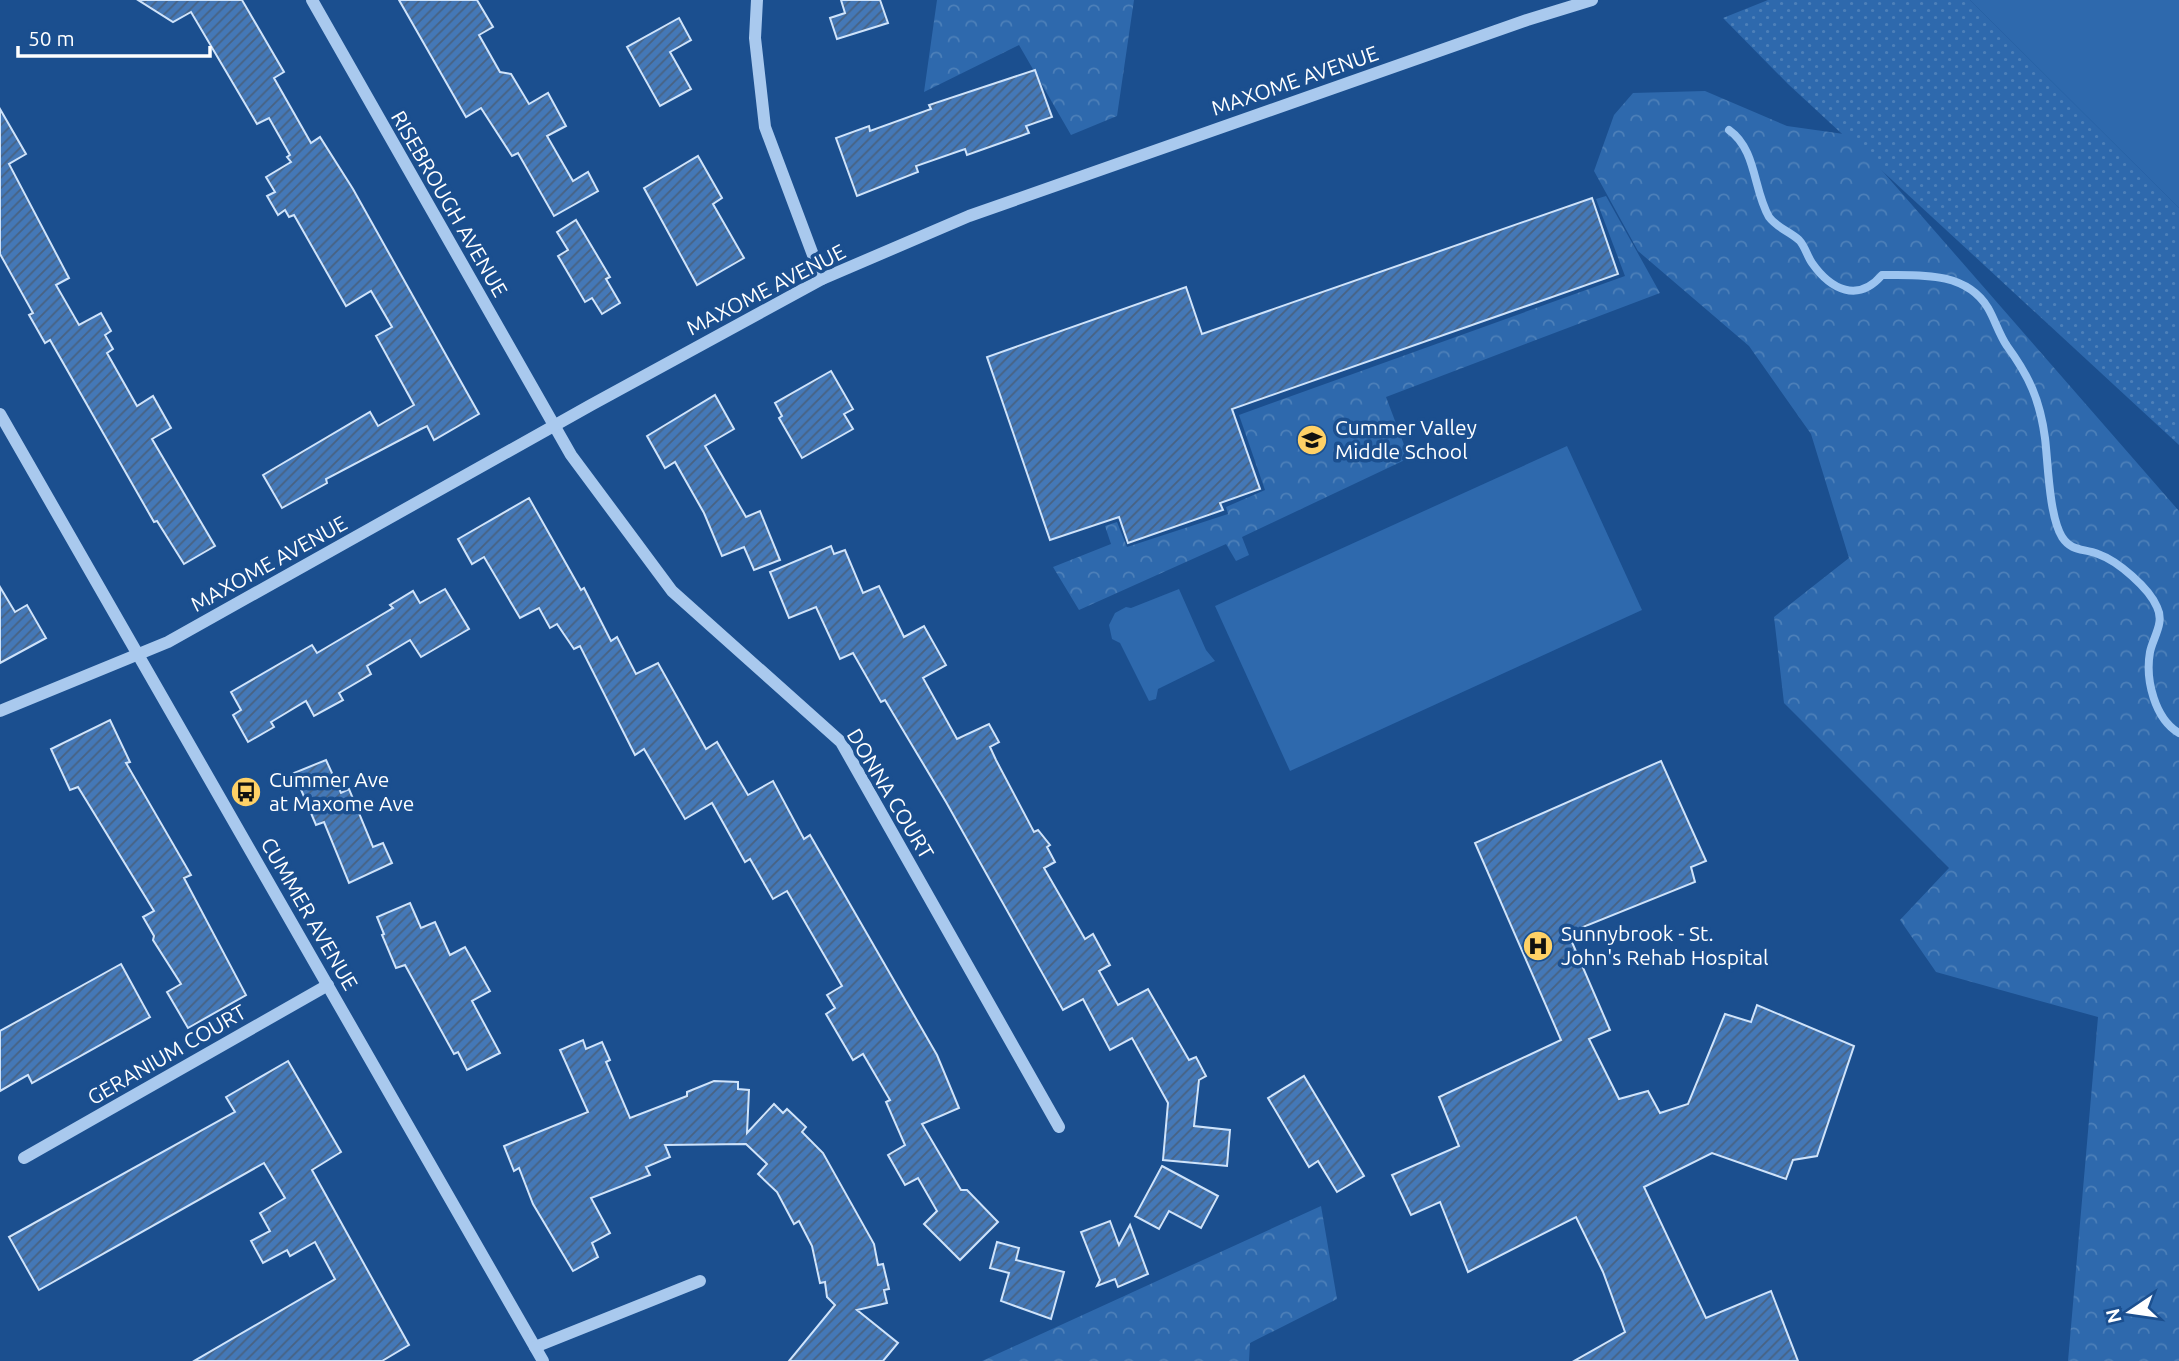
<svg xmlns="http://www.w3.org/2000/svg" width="2179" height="1361" font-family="Ubuntu,sans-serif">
	<defs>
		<pattern id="grass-dots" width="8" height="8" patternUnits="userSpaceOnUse" patternTransform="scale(1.75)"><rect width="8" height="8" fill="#2e69ad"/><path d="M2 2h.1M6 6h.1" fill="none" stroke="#4d80b9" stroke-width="1.8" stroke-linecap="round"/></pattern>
		<pattern id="forest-crowns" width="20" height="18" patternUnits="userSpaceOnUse" patternTransform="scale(1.75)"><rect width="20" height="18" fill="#2e69ad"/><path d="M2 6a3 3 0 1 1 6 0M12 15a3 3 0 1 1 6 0" fill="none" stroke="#4d80b9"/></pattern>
		<pattern id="building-hatch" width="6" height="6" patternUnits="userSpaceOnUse" patternTransform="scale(1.75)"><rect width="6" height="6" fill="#4478b7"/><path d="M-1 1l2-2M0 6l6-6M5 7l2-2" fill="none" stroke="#486282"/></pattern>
	</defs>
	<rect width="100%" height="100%" fill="#1b4f8f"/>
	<!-- grass -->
	<path fill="url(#grass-dots)" d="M 1768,0 L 1970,0 L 2179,208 L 2179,445 L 1788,84 L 1723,18 Z"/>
	<!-- forest -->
	<g fill="url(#forest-crowns)">
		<path d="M 937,0 L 1134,0 L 1117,116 L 1071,135 L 1019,45 L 924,92 Z"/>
		<path d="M 1705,91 L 1787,126 L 1851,135 L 2179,511 L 2179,1361 L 2068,1361 L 2098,1017 L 1936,972 L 1900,920 L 1949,868 L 1784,703 L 1774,617 L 1849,558 L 1811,434 L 1749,346 L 1638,251 L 1594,171 L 1614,115 L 1633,93 Z"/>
		<path d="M 1606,196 L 1660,293 L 1386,397 L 1409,458 L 1242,537 L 1249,555 L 1236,561 L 1226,544 L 1079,610 L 1053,567 L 1111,544 L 1105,526 L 1117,522 L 1127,547 L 1228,514 L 1226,507 L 1265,490 L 1239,415 L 1625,276 L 1596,199 Z"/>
		<path d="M 1321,1206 L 1337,1299 L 1250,1343 L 1249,1361 L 982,1361 Z"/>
	</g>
	<!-- garden -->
	<g fill="#2e69ad">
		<path d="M 1970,0 L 2179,0 L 2179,208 Z"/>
		<path d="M 1567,446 L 1642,610 L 1290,771 L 1215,606 Z"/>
		<path d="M 1179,589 L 1206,650 L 1215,661 L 1158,689 L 1156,699 L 1149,701 L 1120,643 L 1112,639 L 1109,625 L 1115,613 L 1126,607 L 1131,608 Z"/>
	</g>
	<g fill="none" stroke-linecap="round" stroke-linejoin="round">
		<!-- stream -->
		<path stroke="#9cc4f0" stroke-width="8" d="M 1729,130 C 1757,150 1753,190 1769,217 C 1777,228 1789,231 1799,240 C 1805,246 1807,256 1812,263 C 1831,290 1858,303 1882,275 C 1918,275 1966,271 1988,308 C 1995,320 1999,334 2007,346 C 2029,376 2040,400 2045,438 C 2048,462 2049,516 2062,537 C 2072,552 2083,548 2098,554 C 2118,561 2149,588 2157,607 C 2165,623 2153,637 2150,652 C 2145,680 2155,719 2179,733"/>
	</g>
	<!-- building -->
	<g fill="url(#building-hatch)" stroke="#cfe3fa" stroke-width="2">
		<path d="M 138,0 L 242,0 L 284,72 L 274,78 L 311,143 L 320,137 L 353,189 L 479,414 L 434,440 L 427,426 L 421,429 L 326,479 L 327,483 L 282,508 L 263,475 L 370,412 L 378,426 L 414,405 L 376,336 L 392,327 L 371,291 L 346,306 L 294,215 L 289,217 L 285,210 L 278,215 L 267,196 L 275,192 L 266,177 L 291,162 L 287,157 L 290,155 L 269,118 L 257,124 L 191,12 L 173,22 Z"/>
		<path d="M 399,0 L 477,0 L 493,27 L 479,35 L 500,72 L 511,74 L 529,104 L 548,93 L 566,126 L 547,136 L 573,181 L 588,172 L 598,191 L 554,216 L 518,153 L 512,156 L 481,108 L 466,117 Z"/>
		<path d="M 841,0 L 880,0 L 888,23 L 837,39 L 830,18 L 845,13 Z"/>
		<path d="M 679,18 L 691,40 L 670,52 L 691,89 L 660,106 L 627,47 Z"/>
		<path d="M 1035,70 L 1052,117 L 1026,126 L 1029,133 L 967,155 L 965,149 L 916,166 L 918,172 L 857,196 L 836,138 L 869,126 L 870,131 L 931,109 L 929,105 Z"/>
		<path d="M 0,109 L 26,154 L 9,164 L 69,278 L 56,285 L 79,325 L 101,313 L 111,331 L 105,335 L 113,349 L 107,353 L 137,406 L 153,396 L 171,428 L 152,439 L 215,546 L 184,564 L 157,521 L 154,522 L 50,340 L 45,343 L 29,315 L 33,313 L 0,254 Z"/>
		<path d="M 698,156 L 722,198 L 713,204 L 744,258 L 697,285 L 644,188 Z"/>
		<path d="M 1592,198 L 1618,274 L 1232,409 L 1260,489 L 1220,503 L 1223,510 L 1128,543 L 1119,517 L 1050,540 L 987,357 L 1186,287 L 1202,334 Z"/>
		<path d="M 576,220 L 610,277 L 606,279 L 620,303 L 602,314 L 592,298 L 585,302 L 558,256 L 568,250 L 557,232 Z"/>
		<path d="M 831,371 L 853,409 L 844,414 L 853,429 L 802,458 L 779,418 L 782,416 L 775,403 Z"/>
		<path d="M 715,395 L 734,429 L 705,446 L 746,517 L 760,511 L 780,560 L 754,570 L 744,547 L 722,556 L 704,513 L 675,462 L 665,468 L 647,436 Z"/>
		<path d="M 529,498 L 581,590 L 584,588 L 611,641 L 617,637 L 636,674 L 658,663 L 706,749 L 717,742 L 748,795 L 773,781 L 804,839 L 810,835 L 937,1055 L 959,1108 L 922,1124 L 961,1190 L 967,1190 L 998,1222 L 960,1260 L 924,1224 L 937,1211 L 918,1178 L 905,1185 L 888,1155 L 905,1145 L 886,1102 L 890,1100 L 863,1054 L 853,1060 L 826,1014 L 835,1008 L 827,995 L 842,986 L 787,891 L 773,899 L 750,859 L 745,862 L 712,803 L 685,819 L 644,749 L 635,755 L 580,646 L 574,649 L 557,624 L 550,628 L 539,608 L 520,618 L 484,557 L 472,564 L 458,539 Z"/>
		<path d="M 831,546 L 834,554 L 845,550 L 863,593 L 879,586 L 904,637 L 924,626 L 946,665 L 923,678 L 957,739 L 989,724 L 999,742 L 990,747 L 996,760 L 1034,832 L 1038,830 L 1050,845 L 1047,847 L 1055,862 L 1044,868 L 1085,939 L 1093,934 L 1110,965 L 1099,971 L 1118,1005 L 1148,989 L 1189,1060 L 1196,1057 L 1206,1076 L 1199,1080 L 1194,1126 L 1230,1130 L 1227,1166 L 1163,1160 L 1168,1103 L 1132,1038 L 1110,1050 L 1083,999 L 1063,1010 L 946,802 L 885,700 L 881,702 L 853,653 L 840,659 L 816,607 L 789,618 L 770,572 Z"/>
		<path d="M 0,587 L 15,612 L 27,605 L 46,638 L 0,663 Z"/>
		<path d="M 445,589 L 469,629 L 421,657 L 410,640 L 367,666 L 371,674 L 339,693 L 343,700 L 314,716 L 306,701 L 271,722 L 274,727 L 248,742 L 233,715 L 241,710 L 231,692 L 312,645 L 317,653 L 393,608 L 390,605 L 413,591 L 420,603 Z"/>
		<path d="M 110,720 L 130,762 L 126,763 L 191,875 L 184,878 L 246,995 L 188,1028 L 167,992 L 181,984 L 153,940 L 154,936 L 143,917 L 154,911 L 78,787 L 70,790 L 51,749 Z"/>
		<path d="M 326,760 L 341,793 L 349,789 L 373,847 L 383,843 L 392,863 L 349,883 L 324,822 L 316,825 L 294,773 Z"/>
		<path d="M 1661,761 L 1706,861 L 1691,867 L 1695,882 L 1568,933 L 1610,1030 L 1589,1039 L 1619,1099 L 1648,1091 L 1660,1113 L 1688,1104 L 1725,1014 L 1751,1022 L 1757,1005 L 1854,1046 L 1817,1156 L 1793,1160 L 1786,1179 L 1712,1153 L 1644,1187 L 1706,1318 L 1771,1291 L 1798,1361 L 1574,1361 L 1625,1332 L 1603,1272 L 1576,1217 L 1468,1272 L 1440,1202 L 1411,1215 L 1392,1175 L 1459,1146 L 1439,1097 L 1561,1040 L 1475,843 Z"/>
		<path d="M 410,903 L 421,928 L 435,922 L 450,955 L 465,947 L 490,991 L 472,1001 L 500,1053 L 467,1070 L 458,1052 L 454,1054 L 405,965 L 396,968 L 382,935 L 384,934 L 377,917 Z"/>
		<path d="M 121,964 L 150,1017 L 32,1083 L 28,1075 L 0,1091 L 0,1031 Z"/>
		<path d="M 583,1040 L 586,1049 L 602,1042 L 610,1060 L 606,1062 L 630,1118 L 687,1096 L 687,1092 L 714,1081 L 738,1082 L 738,1089 L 749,1090 L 747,1133 L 774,1104 L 783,1113 L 787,1109 L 806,1127 L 802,1132 L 823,1153 L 874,1244 L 878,1265 L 883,1264 L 889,1289 L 884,1290 L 887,1303 L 857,1310 L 898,1343 L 883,1361 L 789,1361 L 835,1305 L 827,1297 L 825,1282 L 820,1283 L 812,1246 L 799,1221 L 794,1224 L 777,1192 L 758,1174 L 767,1164 L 746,1144 L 665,1145 L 670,1157 L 646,1167 L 650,1175 L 591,1198 L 610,1233 L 592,1243 L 598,1257 L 573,1271 L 533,1204 L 519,1168 L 514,1171 L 504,1146 L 588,1112 L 560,1050 Z"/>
		<path d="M 288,1061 L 341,1152 L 312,1170 L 409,1345 L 382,1361 L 194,1361 L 335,1279 L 315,1242 L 290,1256 L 287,1250 L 263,1263 L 251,1241 L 270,1231 L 260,1213 L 285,1198 L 264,1163 L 39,1290 L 9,1237 L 235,1112 L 226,1097 Z"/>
		<path d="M 1304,1076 L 1364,1176 L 1337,1192 L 1318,1161 L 1309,1167 L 1268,1098 Z"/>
		<path d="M 1162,1166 L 1218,1196 L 1201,1228 L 1169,1211 L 1159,1229 L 1135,1216 Z"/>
		<path d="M 1110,1221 L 1119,1245 L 1130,1225 L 1148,1274 L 1118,1287 L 1115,1279 L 1097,1286 L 1100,1280 L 1081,1232 Z"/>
		<path d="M 997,1242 L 1019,1248 L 1016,1260 L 1064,1272 L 1051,1319 L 1001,1301 L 1009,1273 L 990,1268 Z"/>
	</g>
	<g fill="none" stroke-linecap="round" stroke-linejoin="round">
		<!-- minor -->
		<g stroke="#a9c9ee" stroke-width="12">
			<path d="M 312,0 L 571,455 L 672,591 L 841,742 L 1059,1127"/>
			<path d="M 757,0 L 755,38 L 765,127 L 822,279"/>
			<path d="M 0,414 L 543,1361"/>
			<path d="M 0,711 L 168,642 L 591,405 L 822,279 L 969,216 L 1527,20 L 1592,0"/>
			<path d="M 24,1158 L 328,985"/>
			<path d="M 535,1347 L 700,1281"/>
		</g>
	</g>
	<!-- icons -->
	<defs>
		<g id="school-disc" transform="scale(1.575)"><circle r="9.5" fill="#ffd166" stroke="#1b4f8f"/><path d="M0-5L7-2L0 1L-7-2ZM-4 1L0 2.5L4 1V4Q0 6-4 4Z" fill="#111"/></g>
		<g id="bus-disc" transform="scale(1.575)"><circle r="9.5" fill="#ffd166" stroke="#1b4f8f"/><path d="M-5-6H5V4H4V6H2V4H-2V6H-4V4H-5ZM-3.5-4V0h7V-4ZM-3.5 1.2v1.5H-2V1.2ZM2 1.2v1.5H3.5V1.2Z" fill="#111"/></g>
		<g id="hospital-disc" transform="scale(1.575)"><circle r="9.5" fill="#ffd166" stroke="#1b4f8f"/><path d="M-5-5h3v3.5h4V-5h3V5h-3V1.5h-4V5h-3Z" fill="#111"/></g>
	</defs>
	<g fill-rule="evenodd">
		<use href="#school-disc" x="1312" y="440"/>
		<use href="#bus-disc" x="246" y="792"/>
		<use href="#hospital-disc" x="1538" y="946"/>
	</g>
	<g text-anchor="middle" stroke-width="7" stroke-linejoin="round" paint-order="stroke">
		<!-- street labels -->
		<g font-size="21" fill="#fff" stroke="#1b4f8f">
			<text transform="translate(1295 81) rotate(-19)" y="7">MAXOME AVENUE</text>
			<text transform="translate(449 204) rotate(60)" y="7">RISEBROUGH AVENUE</text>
			<text transform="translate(766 290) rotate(-27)" y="7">MAXOME AVENUE</text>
			<text transform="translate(269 564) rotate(-29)" y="7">MAXOME AVENUE</text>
			<text transform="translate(890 794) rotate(59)" y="7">DONNA COURT</text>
			<text transform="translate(309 914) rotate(60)" y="7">CUMMER AVENUE</text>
			<text transform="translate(167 1055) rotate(-30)" y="7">GERANIUM COURT</text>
		</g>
		<!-- poi labels -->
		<g font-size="21" fill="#fff" stroke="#1b4f8f" text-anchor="start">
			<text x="1335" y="435">Cummer Valley<tspan x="1335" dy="24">Middle School</tspan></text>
			<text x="269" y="787">Cummer Ave<tspan x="269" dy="24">at Maxome Ave</tspan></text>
			<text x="1561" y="941">Sunnybrook - St.<tspan x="1561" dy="24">John's Rehab Hospital</tspan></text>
		</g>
	</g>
	<!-- north arrow -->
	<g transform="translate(2130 1312) rotate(257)" stroke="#1b4f8f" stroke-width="5" paint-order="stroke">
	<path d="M0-5L12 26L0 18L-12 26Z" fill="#ffffff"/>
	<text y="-10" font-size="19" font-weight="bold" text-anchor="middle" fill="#ffffff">N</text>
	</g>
	<!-- scale -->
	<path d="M18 46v10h192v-10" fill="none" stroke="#ffffff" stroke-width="3.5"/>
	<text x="28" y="46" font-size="21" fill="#ffffff" stroke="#1b4f8f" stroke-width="5" paint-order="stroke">50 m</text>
</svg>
